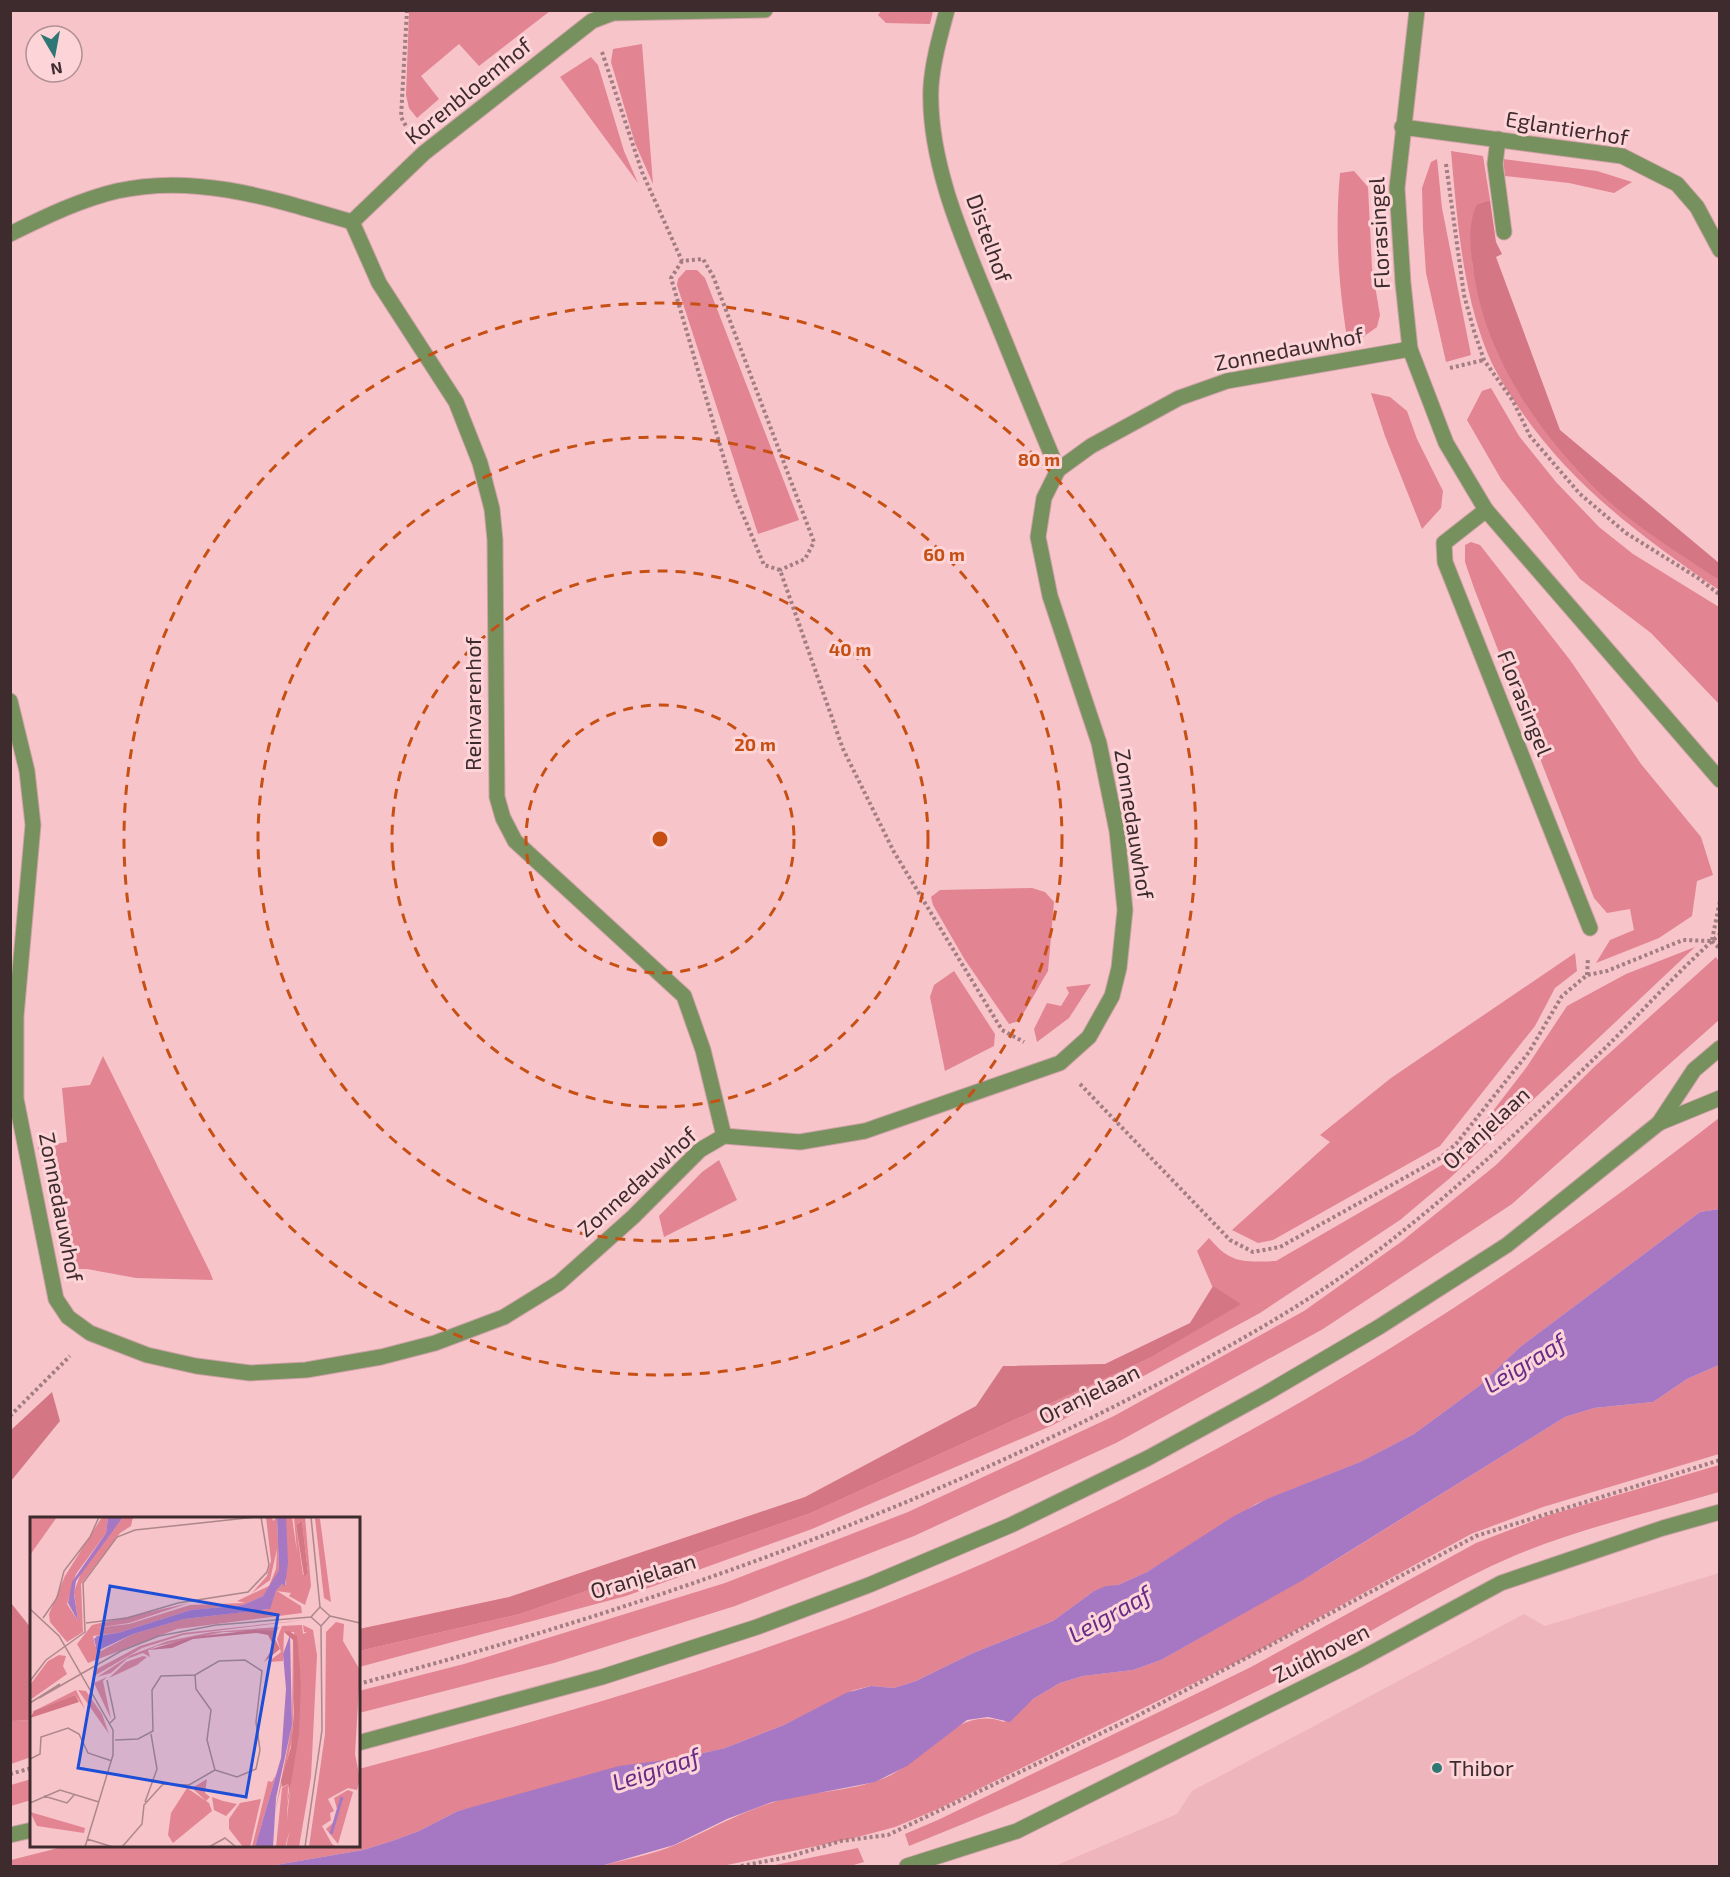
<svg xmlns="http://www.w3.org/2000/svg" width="1730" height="1877" font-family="'Exo 2',sans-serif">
	<rect width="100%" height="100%" fill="#f7c4ca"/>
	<!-- built -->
	<path fill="#efb5bc" d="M 1719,1573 L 1719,1866 L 1055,1866 L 1177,1814 L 1192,1791 L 1524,1614 L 1545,1626 Z"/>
	<!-- green -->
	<g fill="#e28492">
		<path d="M 882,10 L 933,10 L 933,11 L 930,24 L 886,23 L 878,15 Z"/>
		<path d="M 409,11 L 409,10 L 550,11 L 479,66 L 459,44 L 421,76 L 439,99 L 417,118 L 409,108 L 406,95 Z"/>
		<path d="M 642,44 L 653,184 L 635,143 L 611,62 L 613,49 Z"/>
		<path d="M 591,57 L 598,65 L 624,151 L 638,183 L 560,77 Z"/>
		<path d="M 1451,151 L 1483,156 L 1490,200 L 1477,204 L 1471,235 L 1473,269 L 1524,399 L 1564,454 L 1606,498 L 1719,580 L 1719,590 C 1643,538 1571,485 1519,408 C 1507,390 1495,372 1487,352 C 1462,289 1457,218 1451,151 Z"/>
		<path d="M 1437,159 L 1442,208 L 1471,355 L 1446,362 L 1426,273 L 1423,228 L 1422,188 L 1431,162 Z"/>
		<path d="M 1503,159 L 1597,171 L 1632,182 L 1614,193 L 1569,183 L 1505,176 Z"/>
		<path d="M 1354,171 L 1368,187 L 1372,268 L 1380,315 L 1377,327 L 1363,337 L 1347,338 C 1338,280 1335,231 1340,173 Z"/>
		<path d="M 686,270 L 697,270 L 705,278 L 799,520 L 758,534 L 677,285 L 678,279 Z"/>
		<path d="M 1491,388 L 1519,436 L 1556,482 L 1599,527 L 1633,554 L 1719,607 L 1719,704 L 1651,633 L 1580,579 L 1501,479 L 1467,420 L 1482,391 Z"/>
		<path d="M 1371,393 L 1390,397 L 1407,411 L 1417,439 L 1443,491 L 1441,508 L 1422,529 L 1385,436 Z"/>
		<path d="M 1471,542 L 1480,545 L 1570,660 L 1641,764 L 1701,837 L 1713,875 L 1697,881 L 1692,916 L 1659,938 L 1596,963 L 1610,940 L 1634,930 L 1630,909 L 1607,913 L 1594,898 L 1474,588 L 1465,562 L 1465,545 Z"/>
		<path d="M 1032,888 L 1045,892 L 1054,902 L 1048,971 L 1019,1021 L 1009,1024 L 965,960 L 933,905 L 931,897 L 940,890 Z"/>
		<path d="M 1695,947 L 1450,1178 L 1400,1220 L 1260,1313 L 1053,1425 L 812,1529 L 626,1596 L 359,1667 L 359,1651 L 520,1614 L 811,1513 L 1152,1357 L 1240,1304 L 1212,1286 L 1197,1251 L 1209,1238 C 1231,1264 1243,1262 1276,1261 L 1459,1155 L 1526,1068 L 1567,1006 L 1626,974 Z"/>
		<path d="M 1575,953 L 1577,971 L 1555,988 L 1535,1026 L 1440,1146 L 1273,1240 L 1258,1243 L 1232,1230 L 1330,1142 L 1320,1135 L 1391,1078 Z"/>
		<path d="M 1716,957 L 1719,962 L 1719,1020 L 1512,1204 L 1323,1329 L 1116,1443 L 914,1536 L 735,1606 L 554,1663 L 359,1713 L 359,1691 L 464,1664 L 725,1583 L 908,1512 L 1114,1416 L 1304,1311 L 1401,1242 L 1496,1165 L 1594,1067 Z"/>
		<path d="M 954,971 L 995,1034 L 994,1046 L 945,1071 L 930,997 L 934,985 Z"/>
		<path d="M 1091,984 L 1069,1018 L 1037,1042 L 1034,1029 L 1047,1003 L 1061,1006 L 1069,993 L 1066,987 Z"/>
		<path d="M 103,1056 L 210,1272 L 213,1280 L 136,1278 L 87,1269 L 69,1269 L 38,1147 L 67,1142 L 62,1088 L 90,1085 Z"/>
		<path d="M 1719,1118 L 1719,1209 L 1700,1212 L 1520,1347 L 1479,1386 L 1414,1434 L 1360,1462 L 1256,1504 L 1147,1572 L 1118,1585 L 1094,1591 L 1053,1621 L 973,1653 L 916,1681 L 894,1688 L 871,1686 L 854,1690 L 784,1725 L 725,1748 L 458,1811 L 419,1831 L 392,1841 L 363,1850 L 270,1866 L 11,1866 L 11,1860 L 66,1846 L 358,1846 L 359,1769 C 571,1713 780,1652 982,1564 C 1246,1448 1493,1295 1719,1118 Z"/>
		<path d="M 719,1160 L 737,1200 L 664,1237 L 659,1216 L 702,1172 Z"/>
		<path d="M 1719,1365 L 1719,1454 L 1543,1507 L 1471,1534 L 1247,1657 L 938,1809 L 895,1827 L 850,1839 L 722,1866 L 601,1866 C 625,1859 652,1855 675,1845 C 708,1831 738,1813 771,1803 C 810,1790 854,1793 891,1775 C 928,1756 958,1705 1004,1722 L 1033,1699 L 1060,1683 L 1083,1676 L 1133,1670 L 1161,1660 L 1321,1569 L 1565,1417 L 1594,1408 L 1653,1402 L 1687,1379 Z"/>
		<path d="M 1719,1465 L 1719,1492 C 1652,1512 1581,1528 1516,1555 C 1448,1584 1386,1624 1320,1659 C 1186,1729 1049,1790 909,1846 L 905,1834 L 940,1819 L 1251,1667 L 1476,1543 L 1546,1516 Z"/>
		<path d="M 31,1720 L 31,1757 L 11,1764 L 11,1721 Z"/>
		<path d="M 31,1779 L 31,1800 L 11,1806 L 11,1785 Z"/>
		<path d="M 858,1848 L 864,1862 L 850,1866 L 770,1866 Z"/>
	</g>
	<!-- forest -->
	<g fill="#d57684">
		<path d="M 1490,200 L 1496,242 L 1502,254 L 1496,257 L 1560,430 L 1719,563 L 1719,580 C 1682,555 1637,528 1604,497 C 1544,440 1489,363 1475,280 C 1471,256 1466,227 1477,204 Z"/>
		<path d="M 1213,1286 L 1241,1304 L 1152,1357 L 811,1513 L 520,1614 L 359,1651 L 359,1629 L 509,1597 L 805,1497 L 976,1406 L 1003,1366 L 1105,1364 L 1190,1323 Z"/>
		<path d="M 52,1392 L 60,1421 L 11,1481 L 11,1430 Z"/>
		<path d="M 11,1603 L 31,1628 L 31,1720 L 11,1721 Z"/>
	</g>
	<!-- water -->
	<path fill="#a678c4" d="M 1719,1209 L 1719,1365 L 1687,1379 L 1653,1402 L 1594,1408 L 1565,1417 L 1303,1580 L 1161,1660 L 1133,1670 L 1083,1676 L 1060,1683 L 1033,1699 L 1010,1722 L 988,1717 L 967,1720 L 907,1766 L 875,1782 L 772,1802 L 727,1819 L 674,1845 L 601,1866 L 270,1866 L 363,1850 L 392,1841 L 419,1831 L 458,1811 L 619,1766 L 682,1758 L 725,1748 L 784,1725 L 846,1693 L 871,1686 L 894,1688 L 916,1681 L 973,1653 L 1053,1621 L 1094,1591 L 1106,1586 L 1118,1585 L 1147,1572 L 1234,1516 L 1267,1499 L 1360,1462 L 1414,1434 L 1479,1386 L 1520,1347 L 1700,1212 Z"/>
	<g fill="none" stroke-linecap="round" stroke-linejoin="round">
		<!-- minor casing -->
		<g stroke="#cea2a7" stroke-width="17">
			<g id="minor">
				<path d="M 947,10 C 940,36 933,60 931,86 C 927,165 968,251 997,322 C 1017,371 1037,421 1058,470"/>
				<path d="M 1417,10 L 1397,188 L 1403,283 L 1410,349 L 1446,443 L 1486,510 L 1720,780"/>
				<path d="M 1402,127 L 1622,156 L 1677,184 L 1697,207 L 1720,250"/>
				<path d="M 1498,139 L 1495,164 L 1504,232"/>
				<path d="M 352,222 L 379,283 L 456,402 L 480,463 L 492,509 L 495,540 L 497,797 L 503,818 L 515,841 L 684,996 L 703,1050 L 724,1136"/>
				<path d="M 352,222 L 424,153 L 592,21 L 613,13 L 765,10"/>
				<path d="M 10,234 C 45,217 79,200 117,191 C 197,173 277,200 352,222"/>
				<path d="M 1486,510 L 1444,543 L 1445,562 L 1590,928"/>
				<path d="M 10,701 L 27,771 L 33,825 L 16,1016 L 16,1099 L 56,1299 L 68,1317 L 90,1333 L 147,1355 L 196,1366 L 250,1373 L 306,1370 L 381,1357 L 435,1343 L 504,1317 L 559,1283 L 633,1217 L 700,1150 L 724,1136 L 800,1142 L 865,1131 L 1060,1063 L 1089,1037 L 1112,996 L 1119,968 L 1125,910 L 1117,831 L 1099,743 L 1050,596 L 1038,537 L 1044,498 L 1058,470 L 1091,446 L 1179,398 L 1227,381 L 1410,349"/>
				<path d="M 1659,1123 L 1720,1098"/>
				<path d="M 358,1743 L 602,1677 L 757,1627 L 869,1585 L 1011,1525 L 1148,1458 L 1265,1394 L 1379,1327 L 1507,1245 L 1659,1123 L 1694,1070 L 1720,1048"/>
				<path d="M 10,1835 L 32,1830"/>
				<path d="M 907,1866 L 1017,1831 L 1357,1661 L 1501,1583 L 1663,1528 L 1720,1512"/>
			</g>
		</g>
		<!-- path -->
		<g stroke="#a27e82" stroke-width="4" stroke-dasharray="3 3" stroke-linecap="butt">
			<path d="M 407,10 L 401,117 L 407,128"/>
			<path d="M 602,52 L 642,172 L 682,261 L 703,259 L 713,276 L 814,542 L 805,559 L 780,570"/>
			<path d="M 1446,164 L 1464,295 L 1474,331 L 1484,360 L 1513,401 L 1530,436 L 1580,494 L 1626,533 L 1698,578 L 1720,595"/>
			<path d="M 682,261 L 671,278 L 734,493 L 764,565 L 780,570 L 843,749 L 894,852 L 1002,1030 L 1024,1042"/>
			<path d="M 1450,368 L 1484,360"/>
			<path d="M 1712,940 L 1720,901"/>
			<path d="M 1712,941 L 1720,949"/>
			<path d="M 1587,975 L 1588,958"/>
			<path d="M 1080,1084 L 1230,1240 L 1253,1252 L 1280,1247 L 1440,1158 L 1456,1144 L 1529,1052 L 1562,996 L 1587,975 L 1607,971 L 1683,940 L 1712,941"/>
			<path d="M 10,1416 L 70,1356"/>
			<path d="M 358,1684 C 619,1616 876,1527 1117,1405 C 1206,1360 1296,1312 1376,1252 C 1456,1191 1530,1121 1601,1052 C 1641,1013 1678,971 1720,934"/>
			<path d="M 10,1774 L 32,1768"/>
			<path d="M 741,1866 L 788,1857 L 841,1841 L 888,1835 L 1135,1717 L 1476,1536 L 1720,1460"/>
		</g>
		<!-- minor -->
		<use href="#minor" stroke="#76915d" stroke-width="15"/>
	</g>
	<!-- distance rings -->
	<g fill="none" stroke="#c65013" stroke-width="3" stroke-dasharray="10 8">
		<circle cx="660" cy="839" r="134"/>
		<circle cx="660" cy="839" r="268"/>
		<circle cx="660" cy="839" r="402"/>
		<circle cx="660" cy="839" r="536"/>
	</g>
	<!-- markers -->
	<circle fill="#2e7774" stroke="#fdd4d8" stroke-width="2" cx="1437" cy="1768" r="6"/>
	<g text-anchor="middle" stroke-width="6" stroke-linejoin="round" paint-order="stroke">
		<!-- street labels -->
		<g font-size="22" fill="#3e2b2d" stroke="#fdd4d8">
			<text transform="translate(468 91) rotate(-39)" y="8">Korenbloemhof</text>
			<text transform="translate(1567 128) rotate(9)" y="8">Eglantierhof</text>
			<text transform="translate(1379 233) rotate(-93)" y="8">Florasingel</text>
			<text transform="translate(989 238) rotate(70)" y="8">Distelhof</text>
			<text transform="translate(1289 349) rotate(-11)" y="8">Zonnedauwhof</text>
			<text transform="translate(1525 703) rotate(68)" y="8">Florasingel</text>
			<text transform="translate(473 704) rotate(-90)" y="8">Reinvarenhof</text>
			<text transform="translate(1134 824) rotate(81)" y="8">Zonnedauwhof</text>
			<text transform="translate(1486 1128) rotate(-43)" y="8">Oranjelaan</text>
			<text transform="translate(637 1182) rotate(-42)" y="8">Zonnedauwhof</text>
			<text transform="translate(61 1207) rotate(79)" y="8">Zonnedauwhof</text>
			<text transform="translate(1089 1394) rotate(-26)" y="8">Oranjelaan</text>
			<text transform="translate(643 1576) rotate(-17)" y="8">Oranjelaan</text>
			<text transform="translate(1321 1653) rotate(-27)" y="8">Zuidhoven</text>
		</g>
		<!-- poi labels -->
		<g font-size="22" fill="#3e2b2d" stroke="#fdd4d8" text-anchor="start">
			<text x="1449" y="1776">Thibor</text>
		</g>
		<!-- water labels -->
		<g font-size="24" font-style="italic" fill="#662c86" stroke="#fdd4d8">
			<text transform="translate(1525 1364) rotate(-31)" y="8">Leigraaf</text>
			<text transform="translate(1110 1615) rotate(-29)" y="8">Leigraaf</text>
			<text transform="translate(656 1770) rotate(-18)" y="8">Leigraaf</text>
		</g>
	</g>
	<!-- overview -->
	<g transform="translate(30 1517)">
		<rect width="330" height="330" fill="#f7c4ca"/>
		<path d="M 0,0 L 27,0 L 0,38 ZM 72,0 L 78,0 L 76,16 L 46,57 L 37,87 L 48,104 L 44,75 L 52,53 L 93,0 L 103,0 L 101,9 L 90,16 L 51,67 L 53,115 L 37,125 L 20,105 L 19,97 L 35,59 ZM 236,0 L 242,0 L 243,4 L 247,0 L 249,53 L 243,66 L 233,79 L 213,88 L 161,93 L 88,116 L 63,119 L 65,129 L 71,134 L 103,117 L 154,102 L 239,92 L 246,74 L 252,67 L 256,68 L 256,0 L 262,0 L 267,35 L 264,0 L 275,0 L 281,69 L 275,88 L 259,79 L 261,76 L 247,74 L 271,89 L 272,96 L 147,112 L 58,146 L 47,127 L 62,108 L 159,86 L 99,106 L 65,111 L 99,107 L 160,88 L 215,86 L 207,84 L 239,69 L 246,52 L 247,32 L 240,63 L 222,76 L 237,59 L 241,44 ZM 272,4 L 278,56 L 273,58 L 266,8 ZM 285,1 L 290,2 L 301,85 L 294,81 ZM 274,103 L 153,118 L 112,131 L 66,158 L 63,154 L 110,129 L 153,116 ZM 306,105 L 314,107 L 313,124 L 330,153 L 325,237 L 330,262 L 327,273 L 318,271 L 298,282 L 304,294 L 300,296 L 301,303 L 292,309 L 302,327 L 307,330 L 279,330 L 295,217 L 296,115 ZM 272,108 L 273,117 L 277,115 L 274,115 L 273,108 L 283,113 L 287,138 L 281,260 L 269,330 L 256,330 L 260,313 L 255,330 L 246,330 L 252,271 L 258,267 L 257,302 L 271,165 L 264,115 L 254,115 L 253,144 L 238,145 L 251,135 L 247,122 L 252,109 ZM 249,110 L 247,114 L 193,115 L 127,129 L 118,133 L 120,140 L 113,136 L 97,142 L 81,156 L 67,160 L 101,138 L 138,124 L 182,115 ZM 263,123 L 264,181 L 262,223 L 245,295 L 262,208 ZM 29,138 L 36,139 L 33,149 L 37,157 L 0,183 L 0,168 L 18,144 ZM 113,139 L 117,140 L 107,148 L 79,161 L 96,145 ZM 77,160 L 73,164 L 81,202 L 64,166 ZM 46,173 L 55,192 L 45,178 L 0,196 ZM 48,173 L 56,174 L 72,197 L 79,217 ZM 246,258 L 225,330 L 222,330 L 238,264 L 242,265 ZM 177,262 L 175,276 L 180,280 L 176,284 L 162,271 ZM 157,271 L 179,286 L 182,294 L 143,326 L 138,318 L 141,296 ZM 318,273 L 323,275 L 308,327 L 296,312 L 304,305 L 307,292 L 304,281 ZM 182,280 L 193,284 L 207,287 L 196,299 L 184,293 ZM 231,282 L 220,330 L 213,330 L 199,312 L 199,302 L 210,286 ZM 0,295 L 55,311 L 54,316 L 7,309 Z" fill="#e28492" fill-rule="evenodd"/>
		<path d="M 272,4 L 278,56 L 274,59 L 266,8 ZM 225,113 L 247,114 L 245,122 L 250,132 L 234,145 L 244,129 L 238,118 L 227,116 L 163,122 L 142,131 L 118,133 L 163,120 ZM 259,114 L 267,119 L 271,165 L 269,217 L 255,303 L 259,273 L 258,267 L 252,270 L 251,264 L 261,230 L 264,195 L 263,123 L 254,115 ZM 45,178 L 49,185 L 0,201 L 4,194 Z" fill="#d57684"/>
		<path d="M 78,0 L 93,0 L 46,64 L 44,77 L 48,104 L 38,86 L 42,65 L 76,16 ZM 247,0 L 256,0 L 258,46 L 255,69 L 252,67 L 246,74 L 240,92 L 154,102 L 103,117 L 67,134 L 64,122 L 67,119 L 88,116 L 161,93 L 213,88 L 233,79 L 249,53 ZM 260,118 L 262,208 L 246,281 L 243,330 L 225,330 L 251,241 L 256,172 L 253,137 Z" fill="#a678c4"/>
		<path fill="none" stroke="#a678c4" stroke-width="3" d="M 301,317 L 312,280"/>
		<path fill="none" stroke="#ad878b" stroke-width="1.5" d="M 281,0 L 290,90M 290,90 L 281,100 L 291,109M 290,90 L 300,99 L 291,109M 0,92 L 29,119 L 83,213 L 83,238 L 55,330M 300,99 L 330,106M 13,101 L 27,81 L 34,54 L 60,20 L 69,0M 56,106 L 97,101 L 148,86 L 218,75 L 237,55 L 239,48 L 231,0M 165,158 L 166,172 L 181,193 L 177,223 L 185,253M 77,163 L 85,201 L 80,206M 0,164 L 16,143 L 55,115 L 53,66 L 87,20 L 105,13 L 227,0M 9,181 L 91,134 L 129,119 L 186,108 L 281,100M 0,186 L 30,167M 85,223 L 108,222 L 123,214 L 122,173 L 131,159 L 165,158 L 189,144 L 215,143 L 232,154 L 226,205 L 230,233 L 226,252 L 207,260 L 185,253M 0,242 L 10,237 L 11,220 L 38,211 L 49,217 L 58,236 L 82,244M 14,279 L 37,286 L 45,277M 115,285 L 127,252 L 121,217M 0,286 L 30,273 L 69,285M 57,322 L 83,330M 92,330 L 112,307 L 114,288 L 133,267 L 159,268 L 185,253M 179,330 L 195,321 L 206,330M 275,330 L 292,213 L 291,109"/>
		<path fill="#1d4ed8" fill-opacity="0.15" stroke="#1d4ed8" stroke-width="3" d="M 80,69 L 248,98 L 216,280 L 48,251 Z"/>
		<rect width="330" height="330" fill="none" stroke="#3e2b2d" stroke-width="3"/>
	</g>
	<circle cx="660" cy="839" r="9" fill="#c65013" stroke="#fdd4d8" stroke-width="3"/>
	<g font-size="18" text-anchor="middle" font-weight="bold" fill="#c65013" stroke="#fdd4d8" stroke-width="6" stroke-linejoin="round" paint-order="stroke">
		<text x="1039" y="466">80 m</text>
		<text x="944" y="561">60 m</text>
		<text x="850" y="656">40 m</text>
		<text x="755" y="751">20 m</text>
	</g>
	<!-- border -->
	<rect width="1730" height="1877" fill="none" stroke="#3e2b2d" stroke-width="24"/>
	<!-- north arrow -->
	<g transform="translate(54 54) rotate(170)"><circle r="28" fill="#fdd4d8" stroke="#b19094" stroke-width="1.5"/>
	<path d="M0-4.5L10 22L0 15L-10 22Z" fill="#2e7774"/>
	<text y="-9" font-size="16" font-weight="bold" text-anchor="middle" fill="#3e2b2d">N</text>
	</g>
</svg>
